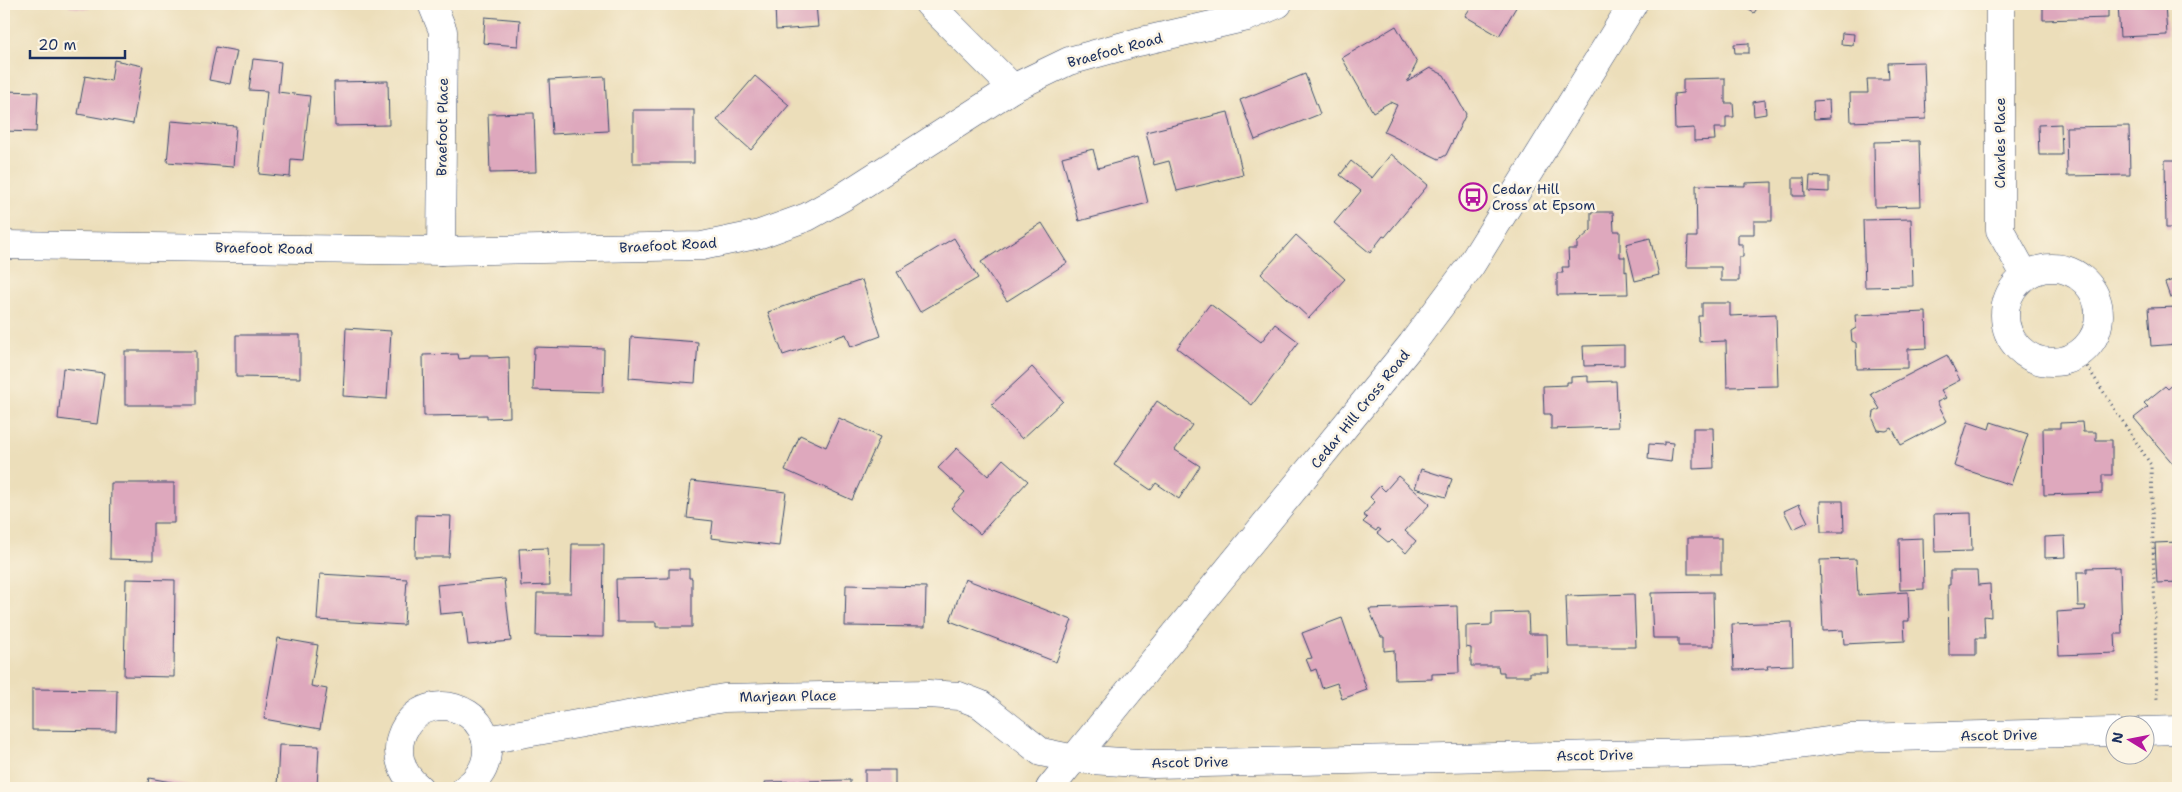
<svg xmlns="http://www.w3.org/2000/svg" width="2182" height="792" font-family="'Shantell Sans',sans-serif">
	<rect width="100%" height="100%" fill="#fcf5e5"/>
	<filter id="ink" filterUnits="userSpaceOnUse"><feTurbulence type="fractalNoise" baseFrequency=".02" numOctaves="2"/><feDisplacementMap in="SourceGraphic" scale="10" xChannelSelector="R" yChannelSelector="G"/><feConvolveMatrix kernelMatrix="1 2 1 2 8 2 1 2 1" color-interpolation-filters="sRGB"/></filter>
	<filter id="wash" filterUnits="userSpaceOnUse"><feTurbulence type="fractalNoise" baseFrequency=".0096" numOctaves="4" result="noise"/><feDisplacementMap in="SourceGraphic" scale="20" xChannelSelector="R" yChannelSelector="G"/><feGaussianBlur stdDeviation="1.12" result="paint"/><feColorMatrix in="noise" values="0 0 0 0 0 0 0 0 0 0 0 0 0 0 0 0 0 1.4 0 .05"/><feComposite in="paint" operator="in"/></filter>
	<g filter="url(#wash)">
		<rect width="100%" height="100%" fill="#ecdeba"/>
		<g id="blocks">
			<!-- building -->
			<g fill="#dea8bd">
				<path d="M 69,4 L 89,4 L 89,9 L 69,7 Z"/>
				<path d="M 775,4 L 816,4 L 818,27 L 776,30 Z"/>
				<path d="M 1473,4 L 1518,4 L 1499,36 L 1465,16 Z"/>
				<path d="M 1739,4 L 1760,4 L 1754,13 Z"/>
				<path d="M 2043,4 L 2108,4 L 2108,18 L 2043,20 Z"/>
				<path d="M 2118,4 L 2165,4 L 2167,35 L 2120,37 Z"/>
				<path d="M 485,17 L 520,20 L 518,46 L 483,43 Z"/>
				<path d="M 1396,26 L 1417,63 L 1407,82 L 1430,68 L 1444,75 L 1466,114 L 1446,155 L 1439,159 L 1384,132 L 1397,105 L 1390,102 L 1373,112 L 1342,58 Z"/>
				<path d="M 1842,33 L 1854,34 L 1853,45 L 1841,44 Z"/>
				<path d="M 1749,43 L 1749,53 L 1735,53 L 1734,44 Z"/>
				<path d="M 216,47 L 237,51 L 230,84 L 209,80 Z"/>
				<path d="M 253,59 L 281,62 L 278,92 L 310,96 L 303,160 L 291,159 L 290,177 L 259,174 L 267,91 L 249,90 Z"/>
				<path d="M 114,60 L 143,66 L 133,124 L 78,114 L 85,76 L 111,81 Z"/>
				<path d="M 1924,62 L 1926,119 L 1851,122 L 1850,93 L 1868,93 L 1867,79 L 1889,79 L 1888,63 Z"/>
				<path d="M 1305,74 L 1320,114 L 1255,140 L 1240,100 Z"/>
				<path d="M 755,76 L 789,105 L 751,150 L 717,120 Z"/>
				<path d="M 605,77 L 608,131 L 552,134 L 549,80 Z"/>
				<path d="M 1725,78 L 1725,103 L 1733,103 L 1734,117 L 1726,117 L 1726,128 L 1714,128 L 1715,140 L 1694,141 L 1694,128 L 1675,129 L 1674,94 L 1683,93 L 1683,79 Z"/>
				<path d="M 388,81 L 389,125 L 335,126 L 334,82 Z"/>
				<path d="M 4,91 L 38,92 L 36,132 L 4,131 Z"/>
				<path d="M 1765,100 L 1766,114 L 1754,116 L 1753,102 Z"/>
				<path d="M 1829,100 L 1830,118 L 1814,119 L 1813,101 Z"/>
				<rect x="633" y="110" width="61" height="53"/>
				<path d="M 1228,112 L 1243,175 L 1177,191 L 1169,161 L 1154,165 L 1146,132 Z"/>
				<path d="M 534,113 L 536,172 L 490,173 L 488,114 Z"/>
				<path d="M 171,121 L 236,126 L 233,167 L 167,162 Z"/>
				<path d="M 2061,124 L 2062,155 L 2039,155 L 2038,125 Z"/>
				<path d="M 2129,126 L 2130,175 L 2067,176 L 2066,127 Z"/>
				<path d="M 1919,141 L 1921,206 L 1875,207 L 1874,142 Z"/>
				<path d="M 1093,149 L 1098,168 L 1137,157 L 1148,203 L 1079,221 L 1062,157 Z"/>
				<path d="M 1391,154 L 1428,185 L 1385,237 L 1383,236 L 1370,253 L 1334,223 L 1361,191 L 1340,175 L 1351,161 L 1372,178 Z"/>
				<path d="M 2165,160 L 2178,160 L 2178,228 L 2166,228 Z"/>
				<path d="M 1810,176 L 1829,177 L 1829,192 L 1809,191 Z"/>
				<path d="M 1793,178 L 1804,178 L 1805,196 L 1793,196 Z"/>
				<path d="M 1772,182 L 1772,221 L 1754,221 L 1754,234 L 1738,234 L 1738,244 L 1743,244 L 1743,257 L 1739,257 L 1739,281 L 1721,281 L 1721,267 L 1687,267 L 1688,237 L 1697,237 L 1696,185 L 1745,186 L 1745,183 Z"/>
				<path d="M 1591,212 L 1613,212 L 1614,231 L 1620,231 L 1620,257 L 1625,257 L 1625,272 L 1627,271 L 1628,294 L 1557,295 L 1557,273 L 1563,273 L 1562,267 L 1569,267 L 1568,249 L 1577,249 L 1577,243 L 1591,230 Z"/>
				<path d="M 1911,219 L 1913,286 L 1865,287 L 1863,220 Z"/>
				<path d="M 1042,223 L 1067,263 L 1007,301 L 981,262 Z"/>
				<path d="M 1296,235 L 1345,279 L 1309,318 L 1261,274 Z"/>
				<path d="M 954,238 L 978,278 L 920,312 L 897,272 Z"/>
				<path d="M 1650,238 L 1659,275 L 1635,281 L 1626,244 Z"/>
				<path d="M 2178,278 L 2178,294 L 2170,297 L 2165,283 Z"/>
				<path d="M 862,280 L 881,336 L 851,347 L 846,334 L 783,355 L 768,312 Z"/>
				<path d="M 1702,303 L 1730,303 L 1730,316 L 1776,314 L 1778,386 L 1727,387 L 1726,341 L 1699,342 L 1698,316 L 1702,316 Z"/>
				<path d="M 1210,304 L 1261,342 L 1275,324 L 1299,342 L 1252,405 L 1177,348 Z"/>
				<path d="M 2178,307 L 2178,344 L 2151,346 L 2148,308 Z"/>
				<path d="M 1926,312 L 1927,348 L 1908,349 L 1908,368 L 1857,369 L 1856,343 L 1852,341 L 1851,331 L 1856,328 L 1855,315 Z"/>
				<path d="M 346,328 L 391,331 L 387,399 L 343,396 Z"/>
				<path d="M 236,335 L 300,335 L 300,378 L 236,377 Z"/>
				<path d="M 631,337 L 698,342 L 695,383 L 629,378 Z"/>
				<path d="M 1624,345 L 1624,365 L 1584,366 L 1583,346 Z"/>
				<path d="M 534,347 L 604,349 L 603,392 L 533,390 Z"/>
				<rect x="125" y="351" width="71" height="54"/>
				<path d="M 458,354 L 459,359 L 470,358 L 470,355 L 489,355 L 489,358 L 509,357 L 510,417 L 487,418 L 487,415 L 424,416 L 423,355 Z"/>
				<path d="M 1947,355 L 1960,380 L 1941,390 L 1946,398 L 1937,402 L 1947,421 L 1901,445 L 1892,428 L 1886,431 L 1878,430 L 1873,419 L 1874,412 L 1880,409 L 1871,394 Z"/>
				<path d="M 1032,367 L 1063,401 L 1022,439 L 991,405 Z"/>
				<path d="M 63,368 L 104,373 L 97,424 L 58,419 Z"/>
				<path d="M 1588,376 L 1588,382 L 1616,381 L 1618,427 L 1551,429 L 1551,414 L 1544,414 L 1543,386 L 1567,385 L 1567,382 L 1571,382 L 1571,377 Z"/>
				<path d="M 2178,380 L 2178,463 L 2175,466 L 2134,418 L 2148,407 L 2144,403 L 2165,386 L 2168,389 Z"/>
				<path d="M 1157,401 L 1192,425 L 1175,450 L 1200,466 L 1179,499 L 1156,483 L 1151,490 L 1114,465 Z"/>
				<path d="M 839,418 L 880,437 L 852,500 L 785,470 L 800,435 L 826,447 Z"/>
				<path d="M 1968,422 L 1989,429 L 1991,422 L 2028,434 L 2011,485 L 1954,466 Z"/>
				<path d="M 2082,422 L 2083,432 L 2096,432 L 2096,440 L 2112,440 L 2112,475 L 2102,475 L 2102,493 L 2044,495 L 2043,428 L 2060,428 L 2060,423 Z"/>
				<path d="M 1693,428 L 1713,428 L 1714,468 L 1693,469 Z"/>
				<path d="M 1664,442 L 1673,443 L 1671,462 L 1648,459 L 1649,444 L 1664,445 Z"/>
				<path d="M 957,448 L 988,476 L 1003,459 L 1028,481 L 980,534 L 951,508 L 965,492 L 938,468 Z"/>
				<path d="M 1421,469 L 1452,479 L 1446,497 L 1415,488 Z"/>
				<path d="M 1398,476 L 1430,504 L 1405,531 L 1416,541 L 1406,553 L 1392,540 L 1389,543 L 1377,533 L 1381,530 L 1378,528 L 1376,531 L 1363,522 L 1367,518 L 1363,515 L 1375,502 L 1370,497 L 1380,486 L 1385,491 Z"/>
				<path d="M 691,481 L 786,492 L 779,546 L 711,538 L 713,521 L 687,518 Z"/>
				<path d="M 111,483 L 174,483 L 174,523 L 153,523 L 153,560 L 110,559 Z"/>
				<path d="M 1820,501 L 1843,501 L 1844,532 L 1821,532 Z"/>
				<path d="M 1799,504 L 1808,522 L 1793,529 L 1784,511 Z"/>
				<path d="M 1971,513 L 1972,551 L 1935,552 L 1934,514 Z"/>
				<path d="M 416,515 L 451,516 L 449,557 L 415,557 Z"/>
				<path d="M 2065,536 L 2066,557 L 2045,558 L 2045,537 Z"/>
				<rect x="1688" y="538" width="33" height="36"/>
				<path d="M 1923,538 L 1924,589 L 1900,590 L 1899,539 Z"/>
				<path d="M 2178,542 L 2178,582 L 2157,583 L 2155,543 Z"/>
				<path d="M 572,544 L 604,544 L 603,637 L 536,636 L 537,593 L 571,593 Z"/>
				<path d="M 548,548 L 550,585 L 521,586 L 519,549 Z"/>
				<path d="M 1856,559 L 1858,595 L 1908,592 L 1909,621 L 1904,621 L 1905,641 L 1844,644 L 1843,630 L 1823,631 L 1820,560 Z"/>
				<path d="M 2120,567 L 2122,634 L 2115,634 L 2116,653 L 2059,655 L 2057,612 L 2085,610 L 2086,606 L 2078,606 L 2077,572 L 2087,572 L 2087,568 Z"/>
				<path d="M 669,569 L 689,569 L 689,578 L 692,578 L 692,627 L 656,627 L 656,622 L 617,622 L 616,579 L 669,578 Z"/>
				<path d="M 1950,571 L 1977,571 L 1978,585 L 1990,584 L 1991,617 L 1984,616 L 1985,638 L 1976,638 L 1976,655 L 1949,655 L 1948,585 L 1950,585 Z"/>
				<path d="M 320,574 L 407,579 L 404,625 L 317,620 Z"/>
				<path d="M 126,579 L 175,580 L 174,677 L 124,676 Z"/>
				<path d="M 504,579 L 511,641 L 468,645 L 464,612 L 440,614 L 437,585 Z"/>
				<path d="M 965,579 L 1072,620 L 1056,662 L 950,621 Z"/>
				<path d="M 846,585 L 926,587 L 925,627 L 845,626 Z"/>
				<path d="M 1713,592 L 1714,646 L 1678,646 L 1678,638 L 1653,638 L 1651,593 Z"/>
				<path d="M 1634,594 L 1636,647 L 1568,647 L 1566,596 Z"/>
				<path d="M 1457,606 L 1459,673 L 1432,674 L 1432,679 L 1395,680 L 1394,650 L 1384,651 L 1384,637 L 1381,637 L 1369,609 Z"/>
				<path d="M 1528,612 L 1529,634 L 1547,634 L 1548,672 L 1530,672 L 1530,676 L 1504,676 L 1504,672 L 1499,672 L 1498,666 L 1471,666 L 1471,648 L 1466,647 L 1466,626 L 1492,625 L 1492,613 Z"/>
				<path d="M 1342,618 L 1367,690 L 1342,699 L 1337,683 L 1322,688 L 1316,669 L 1311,671 L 1306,659 L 1312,658 L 1302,633 Z"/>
				<path d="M 1792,622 L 1793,665 L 1767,666 L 1768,669 L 1734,670 L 1732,624 Z"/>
				<path d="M 278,638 L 318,645 L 311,686 L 327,689 L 320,729 L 264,719 Z"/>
				<path d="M 32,689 L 117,690 L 116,731 L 32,730 Z"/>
				<path d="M 279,745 L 319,746 L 317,788 L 277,788 Z"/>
				<rect x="865" y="770" width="30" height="18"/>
				<path d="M 149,778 L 193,786 L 193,788 L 147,788 Z"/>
				<path d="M 850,780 L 850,788 L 766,788 L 765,782 Z"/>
			</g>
		</g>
	</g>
	<g filter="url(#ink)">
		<use href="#blocks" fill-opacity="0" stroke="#3a496c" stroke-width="1"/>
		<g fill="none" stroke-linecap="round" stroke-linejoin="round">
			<!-- street casing -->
			<g stroke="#3a496c" stroke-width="29">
				<g id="street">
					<path d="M 432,4 L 443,31 L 441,251"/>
					<path d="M 929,4 L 1013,88"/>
					<path d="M 2000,4 L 2000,230 L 2025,275"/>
					<path d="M 4,245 L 441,251 L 702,246 L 760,234 L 807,217 L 843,197 L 1013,88 L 1069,61 L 1138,42 L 1247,17 L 1278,4"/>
					<circle cx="2052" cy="315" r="47"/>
					<path d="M 2144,731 L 2178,730"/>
					<path d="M 486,740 L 724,698 L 928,694 L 959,696 L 980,704 L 1041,752 L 1075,759 L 1154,764 L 1747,752 L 1849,738 L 2114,732"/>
					<path d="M 419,788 C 372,751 416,683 468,714 C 479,721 486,734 487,746 C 488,764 480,778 466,788"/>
				</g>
			</g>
			<!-- secondary casing -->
			<g stroke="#3a496c" stroke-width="29">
				<path id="secondary" d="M 1050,788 L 1412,344 L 1471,265 L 1633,4"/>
			</g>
			<!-- path -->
			<path stroke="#3a496c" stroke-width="3" stroke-dasharray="1 4" stroke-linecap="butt" d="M 2079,354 L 2151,465 L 2157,700"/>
			<!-- street -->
			<use href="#street" stroke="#fff" stroke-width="28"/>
			<!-- secondary -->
			<use href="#secondary" stroke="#fff" stroke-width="28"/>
		</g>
	</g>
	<!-- icons -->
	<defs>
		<g id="bus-ring" transform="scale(1.4375)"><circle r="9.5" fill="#fcf5e5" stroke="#b5179e" stroke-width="1.5"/><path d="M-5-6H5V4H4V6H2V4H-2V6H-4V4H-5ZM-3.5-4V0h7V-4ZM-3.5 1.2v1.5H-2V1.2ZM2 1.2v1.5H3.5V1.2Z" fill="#b5179e"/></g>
	</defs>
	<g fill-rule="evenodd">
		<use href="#bus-ring" x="1473" y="197"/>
	</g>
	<g text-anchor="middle" stroke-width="5" stroke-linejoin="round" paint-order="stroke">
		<!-- street labels -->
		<g font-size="14" fill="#1b2f5e" stroke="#fcf5e5">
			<text transform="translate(1115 50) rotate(-15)" y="5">Braefoot Road</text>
			<text transform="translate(442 127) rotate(-89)" y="5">Braefoot Place</text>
			<text transform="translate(2000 143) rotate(-90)" y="5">Charles Place</text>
			<text transform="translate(668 245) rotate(-3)" y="5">Braefoot Road</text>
			<text transform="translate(264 248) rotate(1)" y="5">Braefoot Road</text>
			<text transform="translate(1360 409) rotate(-51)" y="5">Cedar Hill Cross Road</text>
			<text transform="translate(788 696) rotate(-1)" y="5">Marjean Place</text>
			<text transform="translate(1999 735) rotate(-1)" y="5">Ascot Drive</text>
			<text transform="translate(1595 755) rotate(-1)" y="5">Ascot Drive</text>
			<text transform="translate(1190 762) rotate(-1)" y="5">Ascot Drive</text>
		</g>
		<!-- poi labels -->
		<g font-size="14" fill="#1b2f5e" stroke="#fcf5e5" text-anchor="start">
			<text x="1492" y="194">Cedar Hill<tspan x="1492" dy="16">Cross at Epsom</tspan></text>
		</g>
	</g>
	<!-- margin -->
	<rect width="2182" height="792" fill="none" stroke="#fcf5e5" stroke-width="20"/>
	<!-- north arrow -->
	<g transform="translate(2130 740) rotate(280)"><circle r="24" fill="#fcf5e5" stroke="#a2a6af"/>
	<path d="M0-4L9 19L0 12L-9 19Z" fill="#b5179e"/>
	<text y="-8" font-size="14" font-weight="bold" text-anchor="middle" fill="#1b2f5e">N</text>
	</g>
	<!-- scale -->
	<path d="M30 50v8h95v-8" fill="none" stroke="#1b2f5e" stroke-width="2.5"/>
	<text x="38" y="50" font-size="15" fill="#1b2f5e" stroke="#fcf5e5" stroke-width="4" paint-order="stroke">20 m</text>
</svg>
